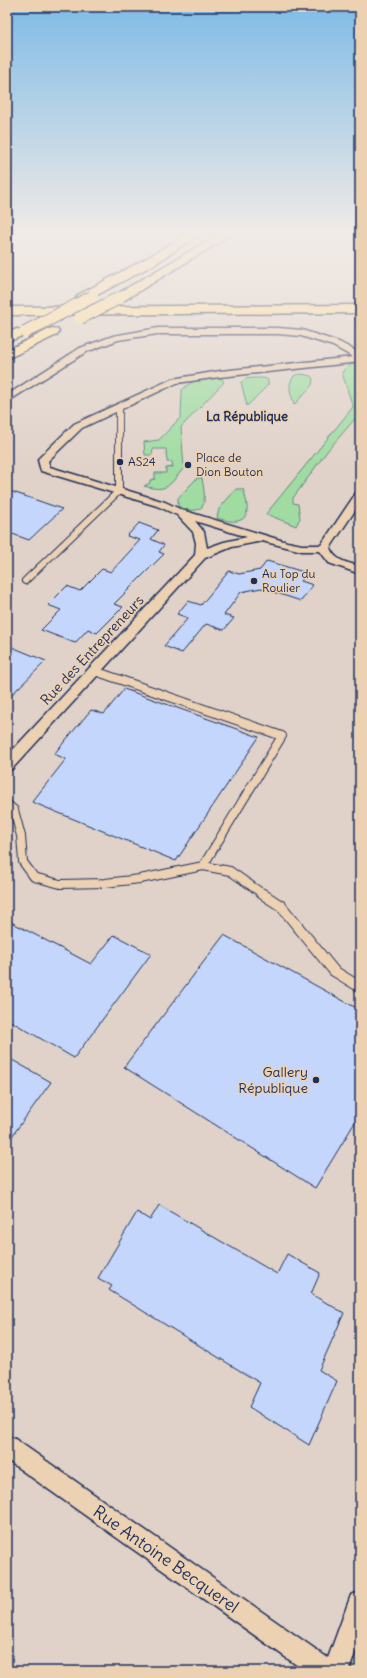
<svg xmlns="http://www.w3.org/2000/svg" width="367" height="1678" font-family="Delius,sans-serif">
	<rect width="100%" height="100%" fill="#e0d2c9"/>
	<filter id="ink" filterUnits="userSpaceOnUse"><feTurbulence type="fractalNoise" baseFrequency=".025" numOctaves="2"/><feDisplacementMap in="SourceGraphic" scale="8" xChannelSelector="R" yChannelSelector="G"/><feConvolveMatrix kernelMatrix="1 2 1 2 8 2 1 2 1" color-interpolation-filters="sRGB"/></filter>
	<g filter="url(#ink)">
		<!-- green -->
		<g fill="#a0dca2" stroke="#5e8680">
			<path d="M 360,364 L 360,413 L 328,450 L 293,498 L 293,503 L 298,504 L 300,518 L 296,526 L 266,514 L 353,407 L 342,373 C 346,365 352,364 360,364 Z"/>
			<path d="M 302,374 L 311,376 L 313,379 L 312,385 L 294,405 C 291,393 286,385 295,375 Z"/>
			<path d="M 218,377 L 222,379 L 224,382 L 181,427 L 184,468 C 169,485 168,493 144,486 L 150,483 L 150,480 L 155,479 L 155,473 L 166,473 L 166,468 L 173,467 L 172,462 L 167,462 L 166,449 L 153,449 L 152,455 L 145,455 L 144,442 L 159,440 L 181,417 L 182,390 C 194,378 202,379 218,377 Z"/>
			<path d="M 254,378 L 264,378 L 268,380 L 268,385 L 247,406 L 241,382 L 246,379 Z"/>
			<path d="M 197,478 L 202,478 C 203,485 205,493 204,501 C 203,515 185,510 178,506 L 178,498 Z"/>
			<path d="M 236,489 L 243,489 C 245,495 248,505 247,511 C 245,526 226,521 217,518 L 219,509 Z"/>
		</g>
		<!-- building -->
		<g fill="#c4d6fb" stroke="#1b2f5e">
			<path d="M 7,490 L 62,509 L 29,540 L 7,532 Z"/>
			<path d="M 139,523 L 158,530 L 151,539 L 164,545 L 159,552 L 164,554 L 114,604 L 123,607 L 97,633 L 88,629 L 75,643 L 41,630 L 61,610 L 48,605 L 67,586 L 80,591 L 102,569 L 111,572 L 140,540 L 127,536 Z"/>
			<path d="M 267,561 L 307,573 L 301,581 L 313,585 L 301,601 L 261,588 L 241,592 L 224,615 L 234,618 L 224,630 L 206,624 L 182,653 L 164,646 L 188,618 L 177,614 L 188,601 L 201,605 L 229,571 L 239,574 L 260,570 Z"/>
			<path d="M 7,645 L 46,661 L 7,699 Z"/>
			<path d="M 124,689 L 259,737 L 176,861 L 32,802 L 66,759 L 54,754 L 91,710 L 104,714 Z"/>
			<path d="M 7,920 L 91,964 L 114,935 L 151,954 L 74,1058 L 7,1019 Z"/>
			<path d="M 224,935 L 360,1010 L 360,1114 L 315,1188 L 124,1067 Z"/>
			<path d="M 7,1057 L 51,1082 L 7,1143 Z"/>
			<path d="M 159,1205 L 277,1274 L 287,1254 L 320,1273 L 311,1294 L 344,1313 L 319,1370 L 337,1381 L 309,1445 L 249,1407 L 260,1383 L 109,1290 L 112,1286 L 98,1278 L 137,1212 L 150,1220 Z"/>
		</g>
		<g fill="none" stroke-linecap="round" stroke-linejoin="round">
			<!-- lane-far3 casing -->
			<g stroke="#1b2f5e" stroke-width="6">
				<path id="lane-far3" d="M 60,234 L 81,234"/>
			</g>
			<!-- lane-far2 casing -->
			<g stroke="#1b2f5e" stroke-width="8">
				<path id="lane-far2" d="M 25,581 L 119,491 L 119,407"/>
			</g>
			<!-- lane-far1 casing -->
			<g stroke="#1b2f5e" stroke-width="10">
				<g id="lane-far1">
					<path d="M 7,804 L 14,810 L 21,836 L 23,862 L 34,877 L 60,884 L 105,883 L 140,879 L 203,866 L 282,736 L 95,671"/>
					<path d="M 203,866 L 230,871 L 263,894"/>
				</g>
			</g>
			<!-- lane casing -->
			<g stroke="#1b2f5e" stroke-width="12">
				<path id="lane" d="M 261,893 L 281,906 L 334,971 L 360,987"/>
			</g>
			<!-- street casing -->
			<g stroke="#1b2f5e" stroke-width="3">
				<g id="street">
					<path d="M 158,328 L 278,328 L 302,330 L 339,342 L 360,353 L 360,362 L 220,377 L 177,383 L 82,428 L 48,461 L 50,467 L 165,502 L 182,510 L 287,542 L 302,545 L 321,545 L 356,493 L 360,492 L 360,503 L 330,548 C 335,561 348,563 360,566 L 360,574 L 329,563 L 320,551 L 302,551 L 262,541 L 232,547 L 205,558 L 12,769 L 7,770 L 7,756 L 195,555 L 196,543 L 193,532 L 177,515 L 157,506 L 41,471 L 38,460 L 39,458 L 74,424 L 172,379 L 220,371 L 353,357 L 333,346 L 301,336 L 278,334 L 158,334 L 118,340 L 86,352 L 7,402 L 7,395 L 80,348 L 113,336 ZM 195,521 L 247,537 L 224,542 L 207,548 L 204,532 Z"/>
					<path d="M 7,1436 L 15,1439 L 328,1658 L 351,1595 L 360,1592 L 360,1638 L 349,1671 L 305,1671 L 7,1460 Z"/>
				</g>
			</g>
			<!-- highway casing -->
			<g stroke="#1b2f5e" stroke-width="3">
				<g id="highway">
					<path d="M 188,233 L 201,233 L 155,264 L 86,301 L 78,301 L 76,298 L 78,295 L 147,258 Z"/>
					<path d="M 221,233 L 234,233 L 123,301 L 115,301 L 113,298 L 115,295 Z"/>
					<path d="M 360,305 L 360,313 L 7,315 L 7,307 Z"/>
					<path d="M 52,328 L 57,329 L 59,332 L 57,335 L 7,359 L 7,350 Z"/>
					<path d="M 17,329 L 22,330 L 24,333 L 22,336 L 7,342 L 7,333 Z"/>
				</g>
			</g>
			<!-- lane-far3 -->
			<use href="#lane-far3" stroke="#ecd1b3" stroke-width="4.5"/>
			<!-- lane-far2 -->
			<use href="#lane-far2" stroke="#ecd1b3" stroke-width="6"/>
			<!-- lane-far1 -->
			<use href="#lane-far1" stroke="#ecd1b3" stroke-width="8"/>
			<!-- lane -->
			<use href="#lane" stroke="#ecd1b3" stroke-width="10"/>
			<!-- street -->
			<use href="#street" fill="#ecd1b3" fill-rule="evenodd"/>
			<!-- highway -->
			<use href="#highway" fill="#ffdd96" fill-rule="evenodd"/>
			<!-- highway-bridge casing -->
			<g stroke="#1b2f5e" stroke-width="14" stroke-linecap="butt">
				<g id="highway-bridge">
					<path d="M 80,318 L 119,298"/>
					<path d="M 25,332 L 92,297"/>
				</g>
			</g>
			<!-- highway-bridge -->
			<use href="#highway-bridge" stroke="#ffdd96" stroke-width="12"/>
		</g>
	</g>
	<!-- sky -->
	<linearGradient id="sky" x2="0" y2="1"><stop stop-color="#7fbbe6"/><stop offset="0.5" stop-color="#f1ebe7"/><stop offset="1" stop-color="#f1ebe7" stop-opacity="0"/></linearGradient>
	<rect width="367" height="468" fill="url(#sky)"/>
	<!-- markers -->
	<g fill="#1b2f5e" stroke="#ecd1b3" stroke-width="1.5">
		<circle cx="120" cy="462" r="4"/>
		<circle cx="188" cy="465" r="4"/>
		<circle cx="254" cy="581" r="4"/>
		<circle cx="316" cy="1080" r="4"/>
	</g>
	<g text-anchor="middle" stroke-width="3" stroke-linejoin="round" paint-order="stroke">
		<!-- far-poi labels -->
		<g font-size="12" fill="#1b2f5e" stroke="#ecd1b3" text-anchor="start">
			<text x="196" y="462">Place de<tspan x="196" dy="14">Dion Bouton</tspan></text>
			<text x="128" y="466">AS24</text>
			<text x="262" y="578">Au Top du<tspan x="262" dy="14">Roulier</tspan></text>
		</g>
		<!-- far-neighbourhood labels -->
		<g font-size="13" font-weight="bold" fill="#1b2f5e" stroke="#ecd1b3">
			<text x="247" y="421">La République</text>
		</g>
		<!-- street labels -->
		<g font-size="14" fill="#1b2f5e" stroke="#ecd1b3">
			<text transform="translate(92 650) rotate(-47)" y="5">Rue des Entrepreneurs</text>
		</g>
		<!-- poi labels -->
		<g font-size="14" fill="#1b2f5e" stroke="#ecd1b3" text-anchor="end">
			<text x="308" y="1077">Gallery<tspan x="308" dy="16">République</tspan></text>
		</g>
		<!-- near-street labels -->
		<g font-size="17" fill="#1b2f5e" stroke="#ecd1b3">
			<text transform="translate(166 1559) rotate(35)" y="6">Rue Antoine Becquerel</text>
		</g>
	</g>
	<!-- margin -->
	<rect width="367" height="1678" fill="none" stroke="#ecd1b3" stroke-width="24"/>
	<rect x="12" y="12" width="343" height="1654" fill="none" stroke="#1b2f5e" stroke-width="1.5" filter="url(#ink)"/>
</svg>
